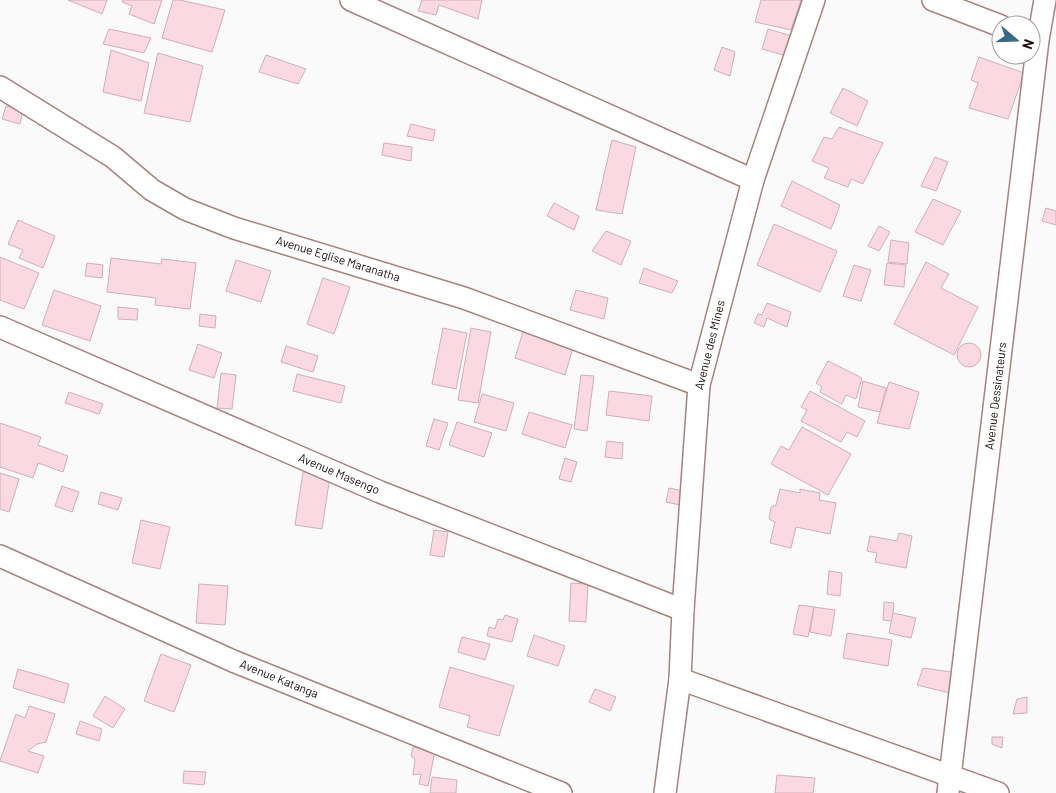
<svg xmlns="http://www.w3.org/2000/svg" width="1056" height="793" font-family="Barlow,sans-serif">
	<rect width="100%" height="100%" fill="#fafafa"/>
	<!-- building -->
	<g fill="#fad9e3" stroke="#cfafb9">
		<path d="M 68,0 L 107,0 L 102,14 Z"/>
		<path d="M 123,0 L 162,0 L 154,24 L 129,14 L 132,6 L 122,2 Z"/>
		<path d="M 173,0 L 180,0 L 225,10 L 212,52 L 162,38 Z"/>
		<path d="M 422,0 L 482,0 L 478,19 L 439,5 L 436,15 L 418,11 Z"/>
		<path d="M 761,0 L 801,0 L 791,30 L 755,22 Z"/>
		<path d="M 109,29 L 151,38 L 144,53 L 103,44 Z"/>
		<path d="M 768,29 L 792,36 L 787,56 L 762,49 Z"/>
		<path d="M 722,47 L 735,52 L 730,76 L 714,70 Z"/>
		<path d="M 111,50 L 149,63 L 141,101 L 103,92 Z"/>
		<path d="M 158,53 L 203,66 L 190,122 L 144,113 Z"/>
		<path d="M 266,55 L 306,69 L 298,84 L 259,72 Z"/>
		<path d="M 979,57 L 1024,73 L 1008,119 L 969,108 L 978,83 L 971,80 Z"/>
		<path d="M 843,88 L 868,101 L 857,126 L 830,113 Z"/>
		<path d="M 6,106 L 23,110 L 20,124 L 2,119 Z"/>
		<path d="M 411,124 L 435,130 L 433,141 L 407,136 Z"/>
		<path d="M 839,127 L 883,143 L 863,184 L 851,179 L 848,187 L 824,178 L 829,168 L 812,161 L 824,137 L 832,139 Z"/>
		<path d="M 612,140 L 636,147 L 622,214 L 596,210 Z"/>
		<path d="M 384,143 L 412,147 L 411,161 L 382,155 Z"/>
		<path d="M 935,157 L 948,162 L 936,191 L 921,186 Z"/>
		<path d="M 792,181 L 840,205 L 831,229 L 781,206 Z"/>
		<path d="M 933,199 L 961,211 L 943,245 L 915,232 Z"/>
		<path d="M 554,203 L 579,216 L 574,230 L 547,216 Z"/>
		<path d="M 1046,208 L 1056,211 L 1056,225 L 1042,221 Z"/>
		<path d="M 18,220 L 55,236 L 43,268 L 19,258 L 23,250 L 8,244 Z"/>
		<path d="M 774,224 L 837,251 L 820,292 L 757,265 Z"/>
		<path d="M 879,226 L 890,232 L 879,251 L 868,246 Z"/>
		<path d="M 606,231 L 631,241 L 621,265 L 592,251 Z"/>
		<path d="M 891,240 L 909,243 L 907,264 L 888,262 Z"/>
		<path d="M 0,257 L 39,273 L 24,309 L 0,300 Z"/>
		<path d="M 111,258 L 161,264 L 162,259 L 196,263 L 190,309 L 155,305 L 156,298 L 107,292 Z"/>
		<path d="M 236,260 L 271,271 L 261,302 L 226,291 Z"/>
		<path d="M 926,262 L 949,274 L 941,288 L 978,307 L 954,355 L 894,324 Z"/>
		<path d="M 87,263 L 103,265 L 102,278 L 85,276 Z"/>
		<path d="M 887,263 L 906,265 L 904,287 L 884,285 Z"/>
		<path d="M 854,265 L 871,270 L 861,301 L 843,296 Z"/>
		<path d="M 644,268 L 678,281 L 672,293 L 639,283 Z"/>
		<path d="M 323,278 L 350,287 L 334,334 L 307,324 Z"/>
		<path d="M 54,290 L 101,306 L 90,341 L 42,325 Z"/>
		<path d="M 576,290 L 608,298 L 604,319 L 570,310 Z"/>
		<path d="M 767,303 L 791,312 L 787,327 L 767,318 L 764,327 L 754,323 L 758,314 L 762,315 Z"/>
		<path d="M 118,307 L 138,309 L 137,320 L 118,319 Z"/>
		<path d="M 200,314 L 216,316 L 215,328 L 199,326 Z"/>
		<path d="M 443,328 L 467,333 L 456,389 L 432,384 Z"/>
		<path d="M 471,328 L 491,332 L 478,403 L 458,400 Z"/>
		<path d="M 523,332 L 573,348 L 565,375 L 515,358 Z"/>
		<circle cx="969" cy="355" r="12"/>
		<path d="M 198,344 L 222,353 L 214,378 L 189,370 Z"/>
		<path d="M 286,346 L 318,356 L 313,372 L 281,362 Z"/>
		<path d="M 828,361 L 862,378 L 856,399 L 846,395 L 842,404 L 820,392 L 822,387 L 816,383 Z"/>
		<path d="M 221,373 L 236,375 L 232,409 L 217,408 Z"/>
		<path d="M 297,374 L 345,386 L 341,403 L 293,391 Z"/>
		<path d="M 581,375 L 594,376 L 587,431 L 574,429 Z"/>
		<path d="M 863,381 L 886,388 L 880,412 L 858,407 Z"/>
		<path d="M 889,382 L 919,392 L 909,429 L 877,423 Z"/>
		<path d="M 609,391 L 652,396 L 649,421 L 606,415 Z"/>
		<path d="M 810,391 L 865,421 L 857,437 L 847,432 L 841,442 L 801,421 L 807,410 L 801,407 Z"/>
		<path d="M 69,392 L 103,404 L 99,414 L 65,403 Z"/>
		<path d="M 482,394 L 514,403 L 506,431 L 474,422 Z"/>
		<path d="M 529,412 L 572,425 L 565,448 L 522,434 Z"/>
		<path d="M 434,419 L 448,423 L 439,450 L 426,446 Z"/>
		<path d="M 457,422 L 492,433 L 484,457 L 449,445 Z"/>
		<path d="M 0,423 L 41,437 L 38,445 L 68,456 L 63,472 L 38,463 L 33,478 L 0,467 Z"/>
		<path d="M 802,427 L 851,454 L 828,495 L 771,464 L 781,446 L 789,450 Z"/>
		<path d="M 607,441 L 623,443 L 622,459 L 605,457 Z"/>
		<path d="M 565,458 L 577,462 L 571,482 L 559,479 Z"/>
		<path d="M 303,472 L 330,476 L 322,529 L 295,525 Z"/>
		<path d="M 0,473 L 19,479 L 9,512 L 0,509 Z"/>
		<path d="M 62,486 L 79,492 L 72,512 L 55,506 Z"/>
		<path d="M 669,488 L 683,491 L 680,505 L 666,502 Z"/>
		<path d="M 780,489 L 800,493 L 800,489 L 820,493 L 819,500 L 836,503 L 830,534 L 796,527 L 791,548 L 770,543 L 775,522 L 769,519 L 771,507 L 776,505 Z"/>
		<path d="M 101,492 L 122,498 L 118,510 L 98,504 Z"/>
		<path d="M 141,520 L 170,527 L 160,569 L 132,563 Z"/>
		<path d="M 434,530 L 448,532 L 444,557 L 430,555 Z"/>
		<path d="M 899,533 L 912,536 L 906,568 L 875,562 L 877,553 L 867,551 L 870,536 L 897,541 Z"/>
		<path d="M 829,571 L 842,573 L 840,596 L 827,594 Z"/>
		<path d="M 571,583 L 588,584 L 586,622 L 569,621 Z"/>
		<path d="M 199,584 L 228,586 L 225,625 L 196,623 Z"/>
		<path d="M 884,602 L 894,603 L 892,621 L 883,620 Z"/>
		<path d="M 799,605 L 814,607 L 808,637 L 793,634 Z"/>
		<path d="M 814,607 L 835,610 L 831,636 L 810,632 Z"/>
		<path d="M 893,613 L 916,618 L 911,638 L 889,633 Z"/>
		<path d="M 505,615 L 518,619 L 512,642 L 487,636 L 489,627 L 495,629 L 498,619 L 503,620 Z"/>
		<path d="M 847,633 L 892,640 L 888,666 L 843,658 Z"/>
		<path d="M 534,635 L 565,646 L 558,666 L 527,656 Z"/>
		<path d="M 462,637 L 490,644 L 485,660 L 458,652 Z"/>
		<path d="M 161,654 L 191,665 L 174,712 L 144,701 Z"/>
		<path d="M 450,667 L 514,686 L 499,736 L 467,727 L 470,716 L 439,707 Z"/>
		<path d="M 923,668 L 951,672 L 950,693 L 917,685 Z"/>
		<path d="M 18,669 L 69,684 L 64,703 L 13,688 Z"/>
		<path d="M 595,689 L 616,697 L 610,711 L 589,702 Z"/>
		<path d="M 105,696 L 125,709 L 113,728 L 93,716 Z"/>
		<path d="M 1027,697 L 1027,713 L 1013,714 L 1017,699 Z"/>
		<path d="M 29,706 L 55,714 L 46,742 L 37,744 L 28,751 L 44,756 L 38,773 L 0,761 L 16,714 L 25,718 Z"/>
		<path d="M 80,721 L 102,729 L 99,741 L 76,734 Z"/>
		<path d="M 992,737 L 1003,737 L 1002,748 L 992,744 Z"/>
		<path d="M 413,747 L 435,751 L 428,786 L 419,784 L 421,774 L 413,775 L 415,759 L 411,756 Z"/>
		<path d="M 184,771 L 206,772 L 204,785 L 183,783 Z"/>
		<path d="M 777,775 L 815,778 L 813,793 L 775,793 Z"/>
		<path d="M 432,777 L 457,780 L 456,793 L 430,793 Z"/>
	</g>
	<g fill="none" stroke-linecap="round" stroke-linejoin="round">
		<!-- minor casing -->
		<g stroke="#a3847f" stroke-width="24">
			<g id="minor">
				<path d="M 351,0 L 753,180"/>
				<path d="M 933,0 L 1001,26"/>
				<path d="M 0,87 L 113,157 L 152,190 L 185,209 L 234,228 L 464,298 L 699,385"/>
				<path d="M 0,327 L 380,492 L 683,610"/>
				<path d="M 0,556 L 233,661 L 561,793"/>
				<path d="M 680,679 L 998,793"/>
				<path d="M 665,793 L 680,679 L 683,610 L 699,385 L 753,180 L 814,0"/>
				<path d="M 948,793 L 1038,40 L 1045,0"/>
			</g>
		</g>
		<!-- minor -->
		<use href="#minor" stroke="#fff" stroke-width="21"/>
	</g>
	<g text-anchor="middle" stroke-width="4.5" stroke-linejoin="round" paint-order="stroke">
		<!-- street labels -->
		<g font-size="12" fill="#180d0b" stroke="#fff">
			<text transform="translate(338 259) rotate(17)" y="4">Avenue Eglise Maranatha</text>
			<text transform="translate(710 345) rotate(-76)" y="4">Avenue des Mines</text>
			<text transform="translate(996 396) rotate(-83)" y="4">Avenue Dessinateurs</text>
			<text transform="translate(339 474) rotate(23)" y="4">Avenue Masengo</text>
			<text transform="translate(279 679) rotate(22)" y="4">Avenue Katanga</text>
		</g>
	</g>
	<!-- north arrow -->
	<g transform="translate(1016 40) rotate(109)"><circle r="24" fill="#ffffff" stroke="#a39e9d"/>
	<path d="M0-4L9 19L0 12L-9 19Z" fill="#356a86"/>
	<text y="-8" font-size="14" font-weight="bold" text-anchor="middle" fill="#180d0b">N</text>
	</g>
</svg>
